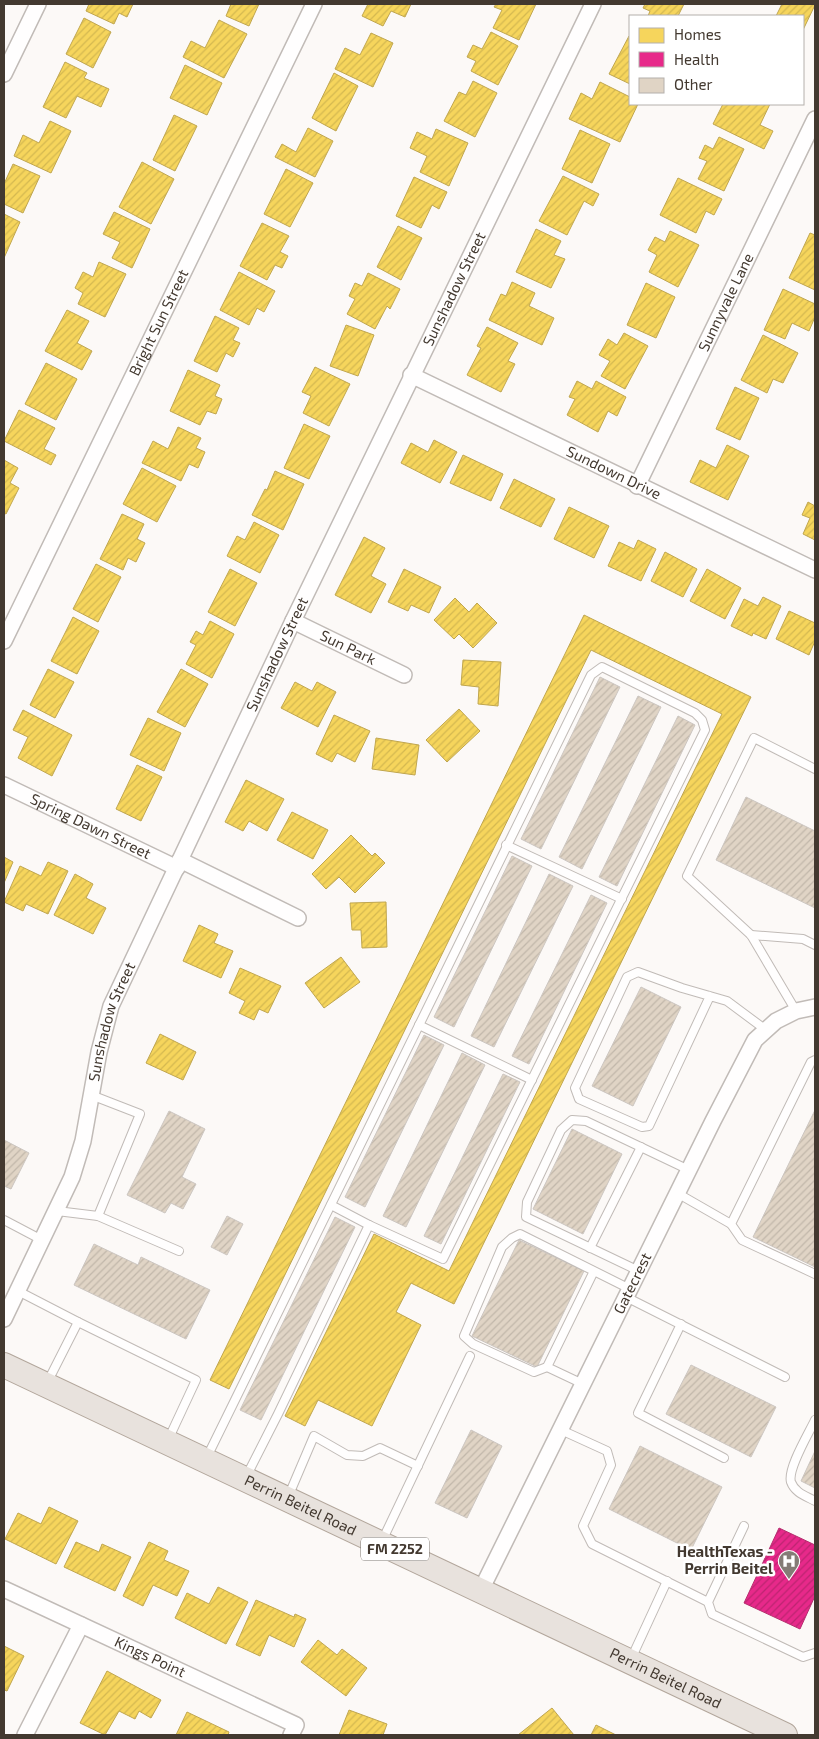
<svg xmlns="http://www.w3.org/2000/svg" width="819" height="1739" font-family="'Exo 2',sans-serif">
	<defs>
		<pattern id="homes-hatch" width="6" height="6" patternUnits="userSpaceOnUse" patternTransform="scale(1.25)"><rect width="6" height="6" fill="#f6d55c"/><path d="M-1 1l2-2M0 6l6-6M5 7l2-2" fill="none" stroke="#d4b850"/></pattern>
		<pattern id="health-hatch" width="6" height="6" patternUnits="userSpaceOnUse" patternTransform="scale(1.25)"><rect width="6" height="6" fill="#e7298a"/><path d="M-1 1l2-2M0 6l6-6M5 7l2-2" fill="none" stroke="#bd2471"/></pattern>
		<pattern id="building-hatch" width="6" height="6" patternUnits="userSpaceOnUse" patternTransform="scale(1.25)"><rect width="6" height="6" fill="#e0d4c5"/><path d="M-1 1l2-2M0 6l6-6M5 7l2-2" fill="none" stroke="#c1b7aa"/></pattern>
	</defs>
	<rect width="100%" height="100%" fill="#fcf9f7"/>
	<!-- homes -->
	<g fill="url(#homes-hatch)" stroke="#c0a64f">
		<path d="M 89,4 L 133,4 L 127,17 L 119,13 L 114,24 L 86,11 Z"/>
		<path d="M 231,4 L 259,4 L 249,26 L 226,16 Z"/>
		<path d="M 368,4 L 411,4 L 405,17 L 391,11 L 383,26 L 362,16 Z"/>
		<path d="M 496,4 L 536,4 L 519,40 L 493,28 L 502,10 L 494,7 Z"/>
		<path d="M 645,4 L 684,4 L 678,16 L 648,16 L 650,11 L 643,8 Z"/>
		<path d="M 782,4 L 815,4 L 815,5 L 803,30 L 803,16 L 776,16 Z"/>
		<path d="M 84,18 L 111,32 L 93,68 L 66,54 Z"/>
		<path d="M 219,20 L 247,34 L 224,78 L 183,57 L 191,41 L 205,48 Z"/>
		<path d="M 491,32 L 518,46 L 498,85 L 471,71 L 476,61 L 467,57 L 473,45 L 482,49 Z"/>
		<path d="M 371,33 L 393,43 L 373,87 L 335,69 L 345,48 L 360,55 Z"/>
		<path d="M 629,36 L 630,36 L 630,84 L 609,74 Z"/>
		<path d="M 65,62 L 87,73 L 84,78 L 109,89 L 101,107 L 77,96 L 66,118 L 43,107 Z"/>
		<path d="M 185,65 L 222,83 L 207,115 L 170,98 Z"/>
		<path d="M 334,73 L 358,86 L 336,131 L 312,118 Z"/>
		<path d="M 473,81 L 497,93 L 475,137 L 444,121 L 459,92 L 466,95 Z"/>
		<path d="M 600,82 L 630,97 L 630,104 L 638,104 L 620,142 L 569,119 L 581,93 L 592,99 Z"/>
		<path d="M 723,104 L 770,104 L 760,125 L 773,131 L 764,149 L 713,124 Z"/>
		<path d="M 174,115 L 197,126 L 175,171 L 153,160 Z"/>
		<path d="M 50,121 L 71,131 L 51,173 L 14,156 L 23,135 L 39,143 Z"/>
		<path d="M 308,128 L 333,141 L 315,177 L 275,157 L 282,144 L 296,152 Z"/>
		<path d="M 436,129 L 468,143 L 449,186 L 420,172 L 427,156 L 410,148 L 417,132 L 432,139 Z"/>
		<path d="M 580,130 L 610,144 L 592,183 L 562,169 Z"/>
		<path d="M 719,137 L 744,149 L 724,191 L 698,179 L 707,161 L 699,158 L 705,145 L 713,149 Z"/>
		<path d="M 142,162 L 174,179 L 151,224 L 119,207 Z"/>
		<path d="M 13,164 L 40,176 L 23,213 L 4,204 L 4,184 Z"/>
		<path d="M 286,169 L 313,183 L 290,227 L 264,214 Z"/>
		<path d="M 563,176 L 599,194 L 593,206 L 584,201 L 567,235 L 539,221 Z"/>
		<path d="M 414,177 L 447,192 L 439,209 L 432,205 L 421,228 L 396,216 Z"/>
		<path d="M 678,178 L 722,199 L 714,215 L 706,211 L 696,233 L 660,215 Z"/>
		<path d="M 114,212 L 150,229 L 132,268 L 112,258 L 120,242 L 103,234 Z"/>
		<path d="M 4,214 L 20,222 L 4,258 Z"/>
		<path d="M 262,223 L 289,236 L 280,252 L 288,256 L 282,268 L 275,265 L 267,280 L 240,266 Z"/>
		<path d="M 398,226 L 422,238 L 401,280 L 377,267 Z"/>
		<path d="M 536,229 L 561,241 L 554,255 L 565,259 L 551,288 L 516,272 Z"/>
		<path d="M 670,231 L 699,245 L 678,287 L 649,272 L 657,255 L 648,250 L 655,237 L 665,242 Z"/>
		<path d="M 810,233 L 815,235 L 815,290 L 789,278 Z"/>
		<path d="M 99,262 L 126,274 L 105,317 L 78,304 L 83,293 L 75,288 L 83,272 L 93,277 Z"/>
		<path d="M 239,272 L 275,291 L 264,312 L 257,308 L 249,325 L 220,310 Z"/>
		<path d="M 368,273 L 400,289 L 390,309 L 387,306 L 375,329 L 347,314 L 355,299 L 349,296 L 355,283 L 362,286 Z"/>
		<path d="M 512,282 L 535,293 L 529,306 L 554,318 L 542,345 L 489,320 L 501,294 L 506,296 Z"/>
		<path d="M 646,283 L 675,297 L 656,338 L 627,325 Z"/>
		<path d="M 783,289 L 815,304 L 815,317 L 809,331 L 792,323 L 785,339 L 764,330 Z"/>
		<path d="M 67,310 L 89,321 L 77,343 L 92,351 L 82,370 L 45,351 Z"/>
		<path d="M 215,316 L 239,328 L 233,340 L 240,343 L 233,357 L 226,353 L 217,372 L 194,361 Z"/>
		<path d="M 346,325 L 374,335 L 358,376 L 330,366 Z"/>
		<path d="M 487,327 L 518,343 L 508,361 L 515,364 L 501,392 L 467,375 L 481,348 L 477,346 Z"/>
		<path d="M 624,333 L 648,346 L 625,389 L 601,376 L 610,361 L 599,355 L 608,339 L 617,345 Z"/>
		<path d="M 763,335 L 798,353 L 783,383 L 773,379 L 767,393 L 741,380 Z"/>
		<path d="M 46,363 L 77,379 L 56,420 L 25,404 Z"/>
		<path d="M 315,367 L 350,384 L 329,426 L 303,413 L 311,396 L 302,392 Z"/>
		<path d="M 188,370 L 220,385 L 215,396 L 222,399 L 216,414 L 207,411 L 200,425 L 170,411 Z"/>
		<path d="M 577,381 L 592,389 L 596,381 L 626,397 L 617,416 L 608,411 L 598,432 L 567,415 L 575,399 L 569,397 Z"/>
		<path d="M 735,387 L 759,398 L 740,440 L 716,429 Z"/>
		<path d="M 19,410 L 55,428 L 44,449 L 56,455 L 51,465 L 4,441 Z"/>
		<path d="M 304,424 L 330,436 L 309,479 L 284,468 Z"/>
		<path d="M 178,427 L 201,438 L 196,448 L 205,452 L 198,468 L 189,464 L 181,481 L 142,463 L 153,441 L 168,449 Z"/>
		<path d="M 434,440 L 457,452 L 440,483 L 401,463 L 411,443 L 428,452 Z"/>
		<path d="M 727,445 L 749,456 L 728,500 L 690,482 L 700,460 L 716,468 Z"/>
		<path d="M 463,455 L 503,474 L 491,501 L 450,483 Z"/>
		<path d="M 4,460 L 18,468 L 10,483 L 19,488 L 6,514 L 4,513 Z"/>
		<path d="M 142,468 L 176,486 L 157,522 L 123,504 Z"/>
		<path d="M 275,471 L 304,484 L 283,530 L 252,515 L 265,489 L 267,490 Z"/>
		<path d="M 514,479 L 555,499 L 541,527 L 500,508 Z"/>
		<path d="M 808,502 L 815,506 L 815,540 L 803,534 L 810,518 L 802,515 Z"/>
		<path d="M 569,507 L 609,526 L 594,558 L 554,539 Z"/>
		<path d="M 122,514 L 144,524 L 137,539 L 145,543 L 136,562 L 128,558 L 123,570 L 100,559 Z"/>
		<path d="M 254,522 L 279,535 L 260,573 L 227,556 L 237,536 L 245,540 Z"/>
		<path d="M 364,537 L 385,548 L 371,576 L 386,584 L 371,613 L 335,595 Z"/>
		<path d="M 638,540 L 656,549 L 641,581 L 608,566 L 619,542 L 634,549 Z"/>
		<path d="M 665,552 L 697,569 L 683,597 L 651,581 Z"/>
		<path d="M 96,564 L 121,577 L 98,622 L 73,609 Z"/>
		<path d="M 230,569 L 257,583 L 235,626 L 208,612 Z"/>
		<path d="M 404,569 L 441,587 L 429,613 L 411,605 L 408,611 L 388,602 Z"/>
		<path d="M 707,569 L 741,588 L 725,619 L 690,601 Z"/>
		<path d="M 763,597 L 781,606 L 766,639 L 753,633 L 752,636 L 731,626 L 744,599 L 758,606 Z"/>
		<path d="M 455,598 L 469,612 L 477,603 L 497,623 L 473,648 L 459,634 L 454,639 L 434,620 Z"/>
		<path d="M 789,611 L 815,623 L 815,641 L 809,655 L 776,639 Z"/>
		<path d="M 584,615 L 751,697 L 454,1304 L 411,1283 L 396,1312 L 421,1325 L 372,1426 L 318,1400 L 305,1426 L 285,1416 L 374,1234 L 449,1271 L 722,714 L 591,650 L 229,1389 L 210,1380 Z"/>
		<path d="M 73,617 L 99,631 L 77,674 L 51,661 Z"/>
		<path d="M 210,621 L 234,634 L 212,678 L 186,664 L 196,645 L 190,642 L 196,631 L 203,635 Z"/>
		<path d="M 463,660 L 501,662 L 498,706 L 478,704 L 479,687 L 461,685 Z"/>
		<path d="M 48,669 L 74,682 L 55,718 L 30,705 Z"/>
		<path d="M 181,669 L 208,684 L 185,727 L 157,712 Z"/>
		<path d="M 295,682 L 312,691 L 317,682 L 336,692 L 318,727 L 281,708 Z"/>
		<path d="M 459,709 L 480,731 L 447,762 L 426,740 Z"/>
		<path d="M 23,710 L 72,735 L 52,776 L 18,758 L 28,737 L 13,730 Z"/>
		<path d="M 334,715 L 370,731 L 355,762 L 337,753 L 332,762 L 316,754 Z"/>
		<path d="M 148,718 L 181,733 L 164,771 L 130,755 Z"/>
		<path d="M 376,738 L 419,745 L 415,775 L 372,769 Z"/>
		<path d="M 137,765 L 162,777 L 141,821 L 116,809 Z"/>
		<path d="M 246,780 L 284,799 L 267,831 L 249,821 L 243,831 L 225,822 Z"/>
		<path d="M 292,812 L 328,830 L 313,859 L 277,840 Z"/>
		<path d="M 351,835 L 372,856 L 375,853 L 385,863 L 355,893 L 339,877 L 326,889 L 312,874 Z"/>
		<path d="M 4,857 L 13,862 L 4,883 Z"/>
		<path d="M 48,862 L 68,871 L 48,914 L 26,904 L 23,911 L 4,902 L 20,866 L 41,876 Z"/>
		<path d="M 75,874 L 93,884 L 86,898 L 106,908 L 93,934 L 54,915 Z"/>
		<path d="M 386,902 L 387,947 L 362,948 L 361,930 L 352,930 L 350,903 Z"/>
		<path d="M 199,925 L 218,934 L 214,943 L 233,951 L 221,978 L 183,961 Z"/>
		<path d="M 341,957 L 360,982 L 324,1008 L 305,983 Z"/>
		<path d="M 240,968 L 281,986 L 268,1013 L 259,1009 L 254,1020 L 239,1013 L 245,1001 L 229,993 Z"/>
		<path d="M 160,1034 L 196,1052 L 183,1080 L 146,1063 Z"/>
		<path d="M 49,1507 L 78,1521 L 56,1564 L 5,1539 L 18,1513 L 41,1524 Z"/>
		<path d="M 76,1542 L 99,1552 L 102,1544 L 131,1557 L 115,1591 L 64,1567 Z"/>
		<path d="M 149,1542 L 168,1551 L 164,1560 L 189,1571 L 177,1596 L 153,1585 L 143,1606 L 123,1596 Z"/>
		<path d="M 218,1587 L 248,1602 L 226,1644 L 175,1618 L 187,1593 L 209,1604 Z"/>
		<path d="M 256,1600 L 294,1617 L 295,1614 L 306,1619 L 294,1647 L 269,1635 L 260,1656 L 236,1645 Z"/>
		<path d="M 318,1640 L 337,1655 L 342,1649 L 367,1668 L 346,1696 L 301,1662 Z"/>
		<path d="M 4,1646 L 24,1656 L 7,1691 L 4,1690 Z"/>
		<path d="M 107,1671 L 161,1700 L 151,1718 L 139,1711 L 135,1719 L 119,1711 L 105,1735 L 80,1723 Z"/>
		<path d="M 552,1708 L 574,1735 L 518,1735 Z"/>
		<path d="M 349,1710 L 387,1724 L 383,1735 L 339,1735 Z"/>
		<path d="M 187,1712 L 229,1732 L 228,1735 L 176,1735 Z"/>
		<path d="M 596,1725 L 616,1735 L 591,1735 Z"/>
	</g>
	<!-- health -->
	<path fill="url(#health-hatch)" stroke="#b62e6f" d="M 779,1528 L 815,1545 L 815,1596 L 800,1629 L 744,1603 Z"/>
	<!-- building -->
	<g fill="url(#building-hatch)" stroke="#ccc6c1">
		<path d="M 600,677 L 620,687 L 541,849 L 521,839 Z"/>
		<path d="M 638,696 L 661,707 L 582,869 L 559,857 Z"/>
		<path d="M 678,716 L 695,725 L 617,886 L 599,877 Z"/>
		<path d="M 746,797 L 815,831 L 815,908 L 716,860 Z"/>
		<path d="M 512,856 L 532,866 L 454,1027 L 434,1017 Z"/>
		<path d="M 549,874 L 573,886 L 494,1047 L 471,1036 Z"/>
		<path d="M 591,895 L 607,903 L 529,1064 L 512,1056 Z"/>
		<path d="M 641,987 L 681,1007 L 633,1106 L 592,1086 Z"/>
		<path d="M 424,1035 L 444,1045 L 365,1207 L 345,1197 Z"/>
		<path d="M 462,1053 L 485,1065 L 406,1227 L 383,1216 Z"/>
		<path d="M 503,1074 L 520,1082 L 441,1244 L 424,1236 Z"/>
		<path d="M 815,1110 L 815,1267 L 753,1237 Z"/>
		<path d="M 169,1111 L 205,1129 L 182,1177 L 196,1184 L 183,1209 L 171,1203 L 165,1213 L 127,1195 Z"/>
		<path d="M 572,1129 L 622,1154 L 583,1234 L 533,1209 Z"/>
		<path d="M 4,1140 L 29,1153 L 11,1189 L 4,1186 Z"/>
		<path d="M 227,1216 L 243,1224 L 227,1255 L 211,1247 Z"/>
		<path d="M 335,1217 L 355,1227 L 261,1420 L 240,1410 Z"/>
		<path d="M 519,1240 L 584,1271 L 537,1367 L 472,1336 Z"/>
		<path d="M 94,1244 L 138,1265 L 141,1257 L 210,1290 L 186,1339 L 74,1285 Z"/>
		<path d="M 691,1365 L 776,1407 L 751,1457 L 666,1414 Z"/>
		<path d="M 471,1430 L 502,1446 L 467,1518 L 435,1503 Z"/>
		<path d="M 640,1446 L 722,1487 L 691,1550 L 609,1509 Z"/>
		<path d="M 815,1451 L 815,1488 L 801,1481 Z"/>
	</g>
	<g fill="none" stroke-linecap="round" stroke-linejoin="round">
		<!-- service casing -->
		<g stroke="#c1bbb7" stroke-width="10">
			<g id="service">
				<path d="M 506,845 L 622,899"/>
				<path d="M 751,935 L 803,939 L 815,945"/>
				<path d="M 710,996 L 649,1126 L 642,1127 L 579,1099 L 575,1088 L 627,977 L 638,972 L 682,988 L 727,1001 L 766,1030"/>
				<path d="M 796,1011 L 751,935 L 687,876 L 754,738 L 815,769"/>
				<path d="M 419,1025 L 532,1080"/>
				<path d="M 815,1060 L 811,1062 L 731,1224 L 742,1240 L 815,1274"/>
				<path d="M 91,1095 L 140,1114 L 98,1216"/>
				<path d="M 677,1193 L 731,1224"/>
				<path d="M 331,1205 L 369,1225"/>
				<path d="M 57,1211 L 98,1216 L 179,1251"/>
				<path d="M 4,1220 L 42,1240"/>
				<path d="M 590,1248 L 641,1147"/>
				<path d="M 594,1271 L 547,1367 L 534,1372 L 473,1344 L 464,1336 L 502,1247 L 512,1238 L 520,1234 L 630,1289"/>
				<path d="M 639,1271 L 526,1217 L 527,1202 L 561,1130 L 572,1120 L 586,1121 L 689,1170"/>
				<path d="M 18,1291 L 78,1322 L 196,1380 L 168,1440"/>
				<path d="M 626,1297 L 785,1377"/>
				<path d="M 681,1324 L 638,1413 L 724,1458"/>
				<path d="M 547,1367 L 583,1384"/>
				<path d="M 47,1383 L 78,1322"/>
				<path d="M 815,1420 C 809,1433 787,1469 791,1482 C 795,1493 806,1496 815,1501"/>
				<path d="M 561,1430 L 607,1451 L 611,1465 L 583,1526 L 592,1544 L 708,1602"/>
				<path d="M 207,1457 L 591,675 L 602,667 L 695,713 L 702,720 L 705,730 L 443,1259 L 369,1225 L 278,1414 L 246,1477"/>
				<path d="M 288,1497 L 314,1436 L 347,1455 L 363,1456 L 380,1448 L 418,1466"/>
				<path d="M 744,1526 L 708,1602 L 712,1614 L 803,1657 L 815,1653"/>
				<path d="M 382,1541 L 470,1356"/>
				<path d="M 631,1659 L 667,1581"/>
			</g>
		</g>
		<!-- minor casing -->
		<g stroke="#c1bbb7" stroke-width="18">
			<g id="minor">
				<path d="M 4,74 L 38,4"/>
				<path id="s1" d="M 411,375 L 815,570"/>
				<path id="s2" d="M 637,486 L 815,119"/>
				<path id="s3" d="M 293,621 L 404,675"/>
				<path id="s4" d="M 4,641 L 314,4"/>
				<path id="s5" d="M 4,785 L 177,868"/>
				<path d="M 180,860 L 298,918"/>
				<path id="s6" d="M 4,1319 L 72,1177 L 83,1141 L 99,1052 L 111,1006 L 293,621 L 593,4"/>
				<path id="s7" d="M 4,1589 L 296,1725 L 291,1735"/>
				<path id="s8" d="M 481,1590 L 713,1121 L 755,1040 L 776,1021 L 796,1011 L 815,1007"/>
				<path d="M 25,1735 L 81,1625"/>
			</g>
		</g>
		<!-- primary casing -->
		<g stroke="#b2a69b" stroke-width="26">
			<g id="primary">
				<path id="s9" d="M 4,1365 L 785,1735"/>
			</g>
		</g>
		<!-- service -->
		<use href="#service" stroke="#fffefe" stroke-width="8"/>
		<!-- minor -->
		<use href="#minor" stroke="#fffefe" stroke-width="15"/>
		<!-- primary -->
		<use href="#primary" stroke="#e8e2dd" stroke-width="24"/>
	</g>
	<!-- icons -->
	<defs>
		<g id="hospital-pin" transform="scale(1.125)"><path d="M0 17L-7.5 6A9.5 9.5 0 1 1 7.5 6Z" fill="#847c76" stroke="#fff"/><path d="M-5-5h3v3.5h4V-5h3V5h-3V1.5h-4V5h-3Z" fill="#fff"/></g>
	</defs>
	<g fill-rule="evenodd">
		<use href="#hospital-pin" x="789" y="1561"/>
	</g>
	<g text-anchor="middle" stroke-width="5" stroke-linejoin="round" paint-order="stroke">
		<!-- shield labels -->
		<rect fill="#fff" stroke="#7b746e" stroke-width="1" x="361" y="1537.5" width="68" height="23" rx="4"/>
		<g font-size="14" font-weight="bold" fill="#433930">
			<text x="395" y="1554">FM 2252</text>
		</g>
		<!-- street labels -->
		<g font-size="15" fill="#433930" stroke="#fff">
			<text dy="5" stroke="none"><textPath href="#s6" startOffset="1128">Sunshadow Street</textPath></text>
			<text dy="5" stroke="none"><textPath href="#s2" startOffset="204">Sunnyvale Lane</textPath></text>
			<text dy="5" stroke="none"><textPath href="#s4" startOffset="354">Bright Sun Street</textPath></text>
			<text dy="5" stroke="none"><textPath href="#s1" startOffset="225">Sundown Drive</textPath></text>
			<text dy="5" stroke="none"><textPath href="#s3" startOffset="61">Sun Park</textPath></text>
			<text dy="5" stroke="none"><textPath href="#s6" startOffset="722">Sunshadow Street</textPath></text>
			<text dy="5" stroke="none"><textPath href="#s5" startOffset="96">Spring Dawn Street</textPath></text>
			<text dy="5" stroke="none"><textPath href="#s6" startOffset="318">Sunshadow Street</textPath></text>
			<text dy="5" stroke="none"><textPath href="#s8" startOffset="342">Gatecrest</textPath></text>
			<text dy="5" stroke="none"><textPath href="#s9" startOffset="328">Perrin Beitel Road</textPath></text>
			<text dy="5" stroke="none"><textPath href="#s7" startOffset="161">Kings Point</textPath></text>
			<text dy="5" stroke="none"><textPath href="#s9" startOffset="732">Perrin Beitel Road</textPath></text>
		</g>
		<!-- poi labels -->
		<g font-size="15" font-weight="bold" fill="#433930" stroke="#fff" text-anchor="end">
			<text x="773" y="1557">HealthTexas -<tspan x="773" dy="17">Perrin Beitel</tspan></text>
		</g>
	</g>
	<!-- border -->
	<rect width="819" height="1739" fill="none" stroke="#433930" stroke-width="10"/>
	<!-- legend -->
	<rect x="629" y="15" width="175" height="90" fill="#ffffff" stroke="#b4b0ac"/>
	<rect x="639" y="28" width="25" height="15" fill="#f6d55c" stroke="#b4b0ac"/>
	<text x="674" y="40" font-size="15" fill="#433930">Homes</text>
	<rect x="639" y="52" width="25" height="15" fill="#e7298a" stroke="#b4b0ac"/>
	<text x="674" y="65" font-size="15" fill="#433930">Health</text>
	<rect x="639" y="78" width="25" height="15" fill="#e0d4c5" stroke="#b4b0ac"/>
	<text x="674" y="90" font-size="15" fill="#433930">Other</text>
</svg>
